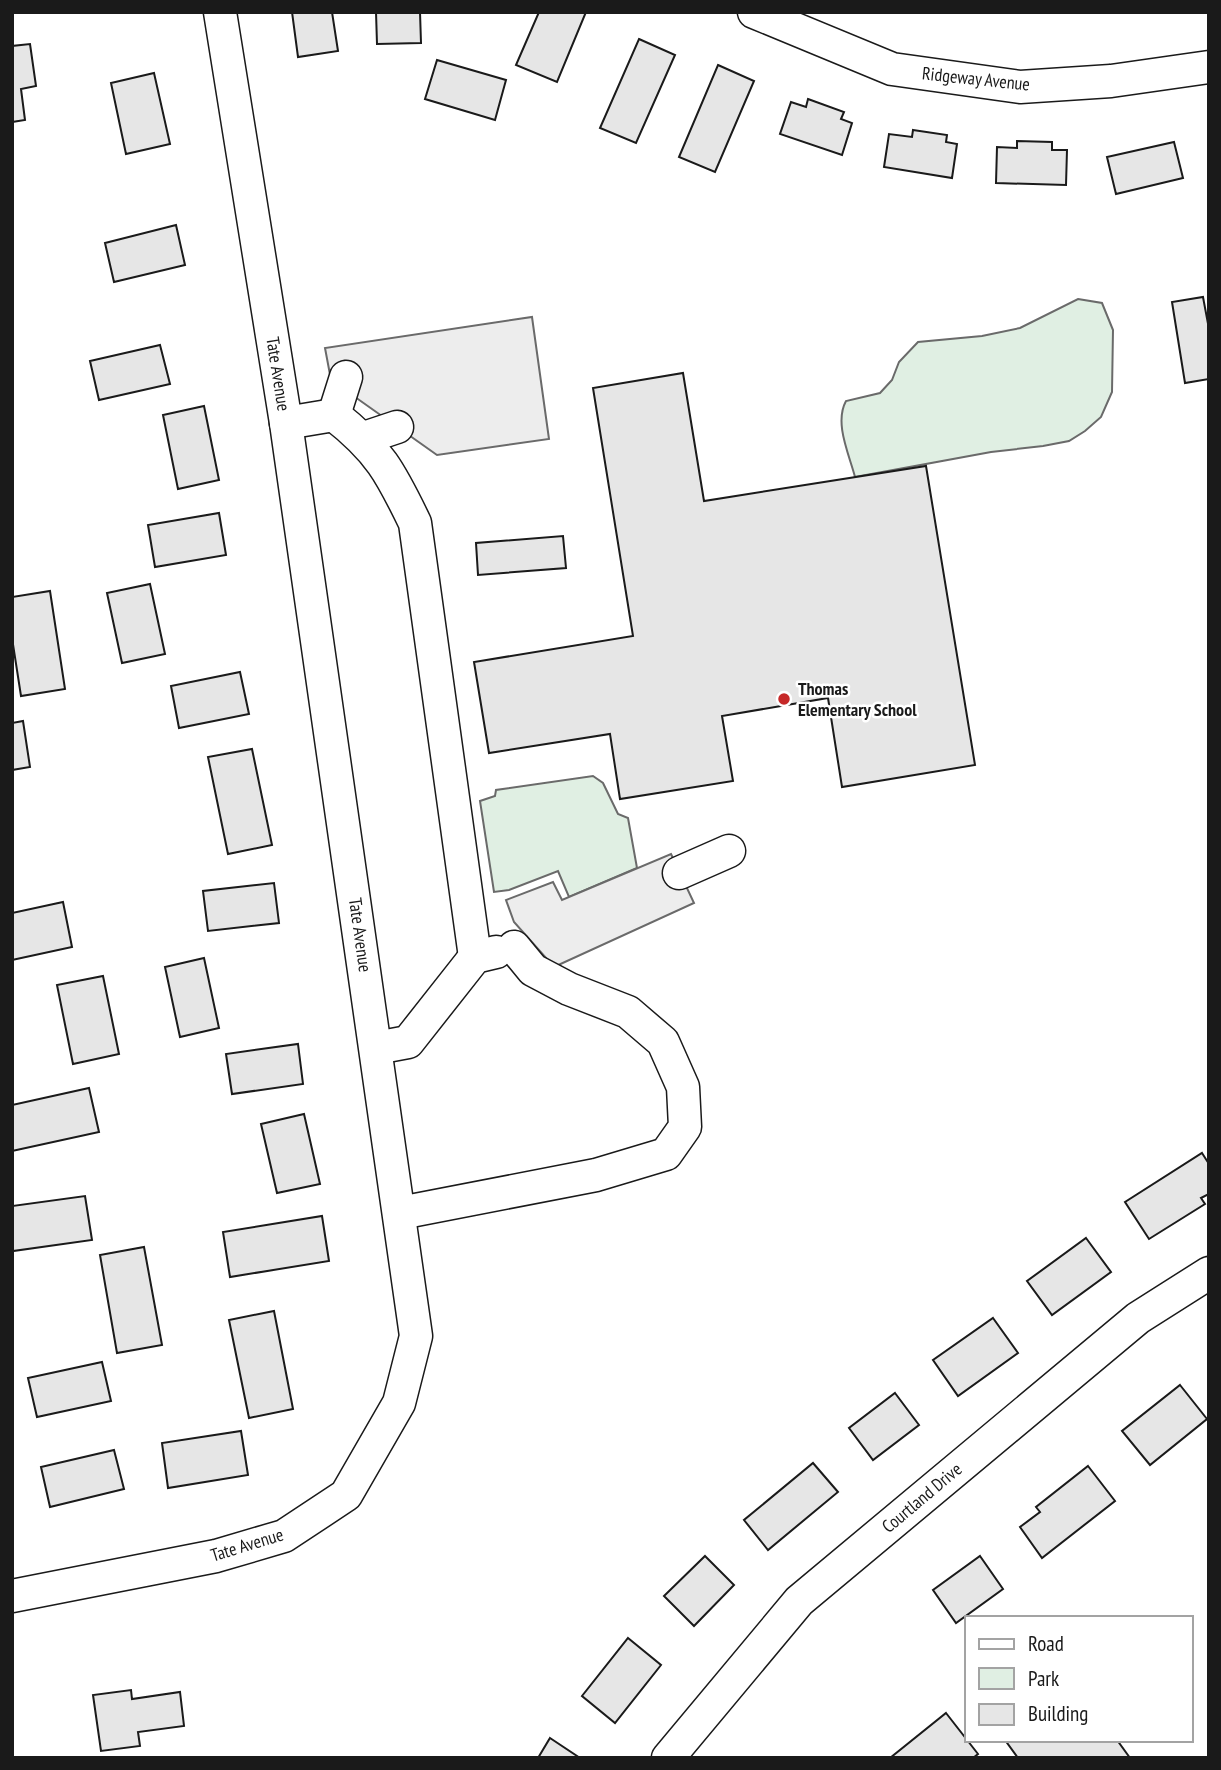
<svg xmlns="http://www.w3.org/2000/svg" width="1221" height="1770" font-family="'PT Sans Narrow',sans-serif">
	<rect width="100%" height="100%" fill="#fff"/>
	<!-- green -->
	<g fill="#e0efe3" stroke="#6a6a6a" stroke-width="2">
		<path d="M 1078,299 L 1102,303 L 1113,330 L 1112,392 L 1101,417 L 1085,431 L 1069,441 L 1043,446 L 991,452 L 855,477 C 849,454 834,423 846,401 L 880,393 L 892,380 L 899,362 L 918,342 L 982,336 L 1020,328 Z"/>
		<path d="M 593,776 L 603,783 L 618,814 L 628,818 L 637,868 L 569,897 L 558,871 L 509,890 L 494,892 L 480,801 L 495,796 L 496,790 Z"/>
	</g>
	<!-- parking -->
	<g fill="#ededed" stroke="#6a6a6a" stroke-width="2">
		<path d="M 532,317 L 549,439 L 437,455 L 331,380 L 325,348 Z"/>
		<path d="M 671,854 L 694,903 L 554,967 L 514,922 L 506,900 L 553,882 L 562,900 Z"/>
	</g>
	<!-- building -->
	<g fill="#e6e6e6" stroke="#1a1a1a" stroke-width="2">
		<path d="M 292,12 L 332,12 L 338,51 L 298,57 Z"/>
		<path d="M 376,12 L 420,12 L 421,43 L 377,44 Z"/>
		<path d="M 539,12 L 586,12 L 557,82 L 516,65 Z"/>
		<path d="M 639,39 L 675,55 L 636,143 L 600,128 Z"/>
		<path d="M 30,44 L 36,86 L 21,89 L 25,120 L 12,122 L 12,46 Z"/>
		<path d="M 437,60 L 506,80 L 495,120 L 425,99 Z"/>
		<path d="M 718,65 L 754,81 L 715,172 L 679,157 Z"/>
		<path d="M 154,73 L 170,144 L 126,154 L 111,83 Z"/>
		<path d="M 808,99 L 844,112 L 841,119 L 852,123 L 842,155 L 780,134 L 791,102 L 806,107 Z"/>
		<path d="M 913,130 L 947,135 L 946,142 L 957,144 L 952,178 L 884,167 L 889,134 L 912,137 Z"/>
		<path d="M 1017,141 L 1052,142 L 1052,150 L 1067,150 L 1066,185 L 996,183 L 997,147 L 1017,148 Z"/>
		<path d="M 1174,142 L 1183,178 L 1116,194 L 1107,157 Z"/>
		<path d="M 176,225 L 185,265 L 114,282 L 105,243 Z"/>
		<path d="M 1203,297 L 1209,329 L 1209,379 L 1185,383 L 1172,302 Z"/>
		<path d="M 160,345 L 170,384 L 99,400 L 90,361 Z"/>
		<path d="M 683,373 L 704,501 L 926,466 L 975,765 L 842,787 L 828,698 L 722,716 L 733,781 L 620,799 L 610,734 L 489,753 L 474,662 L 633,636 L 593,388 Z"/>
		<path d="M 204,406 L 219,480 L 178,489 L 163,415 Z"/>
		<path d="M 219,513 L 226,555 L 155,567 L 148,525 Z"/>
		<path d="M 563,536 L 566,568 L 478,575 L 476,543 Z"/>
		<path d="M 150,584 L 165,654 L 122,663 L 107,593 Z"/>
		<path d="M 50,591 L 65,689 L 21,696 L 12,638 L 12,597 Z"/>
		<path d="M 240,672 L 249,714 L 179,728 L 171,686 Z"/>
		<path d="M 23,721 L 30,767 L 12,770 L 12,723 Z"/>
		<path d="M 252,749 L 272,845 L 228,854 L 208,757 Z"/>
		<path d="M 274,883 L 279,923 L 208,931 L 203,891 Z"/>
		<path d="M 63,902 L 72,947 L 12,960 L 12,913 Z"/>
		<path d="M 204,958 L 219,1028 L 180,1037 L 165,967 Z"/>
		<path d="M 103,976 L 119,1054 L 73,1064 L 57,985 Z"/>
		<path d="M 298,1044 L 303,1084 L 232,1094 L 226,1054 Z"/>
		<path d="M 89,1088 L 99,1132 L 12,1151 L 12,1105 Z"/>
		<path d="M 304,1114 L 320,1184 L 277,1193 L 261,1124 Z"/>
		<path d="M 1202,1153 L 1209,1164 L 1209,1194 L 1201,1198 L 1205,1204 L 1149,1239 L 1125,1202 Z"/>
		<path d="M 85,1196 L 92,1240 L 13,1251 L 12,1206 Z"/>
		<path d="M 322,1216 L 329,1261 L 230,1277 L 223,1232 Z"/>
		<path d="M 1086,1238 L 1111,1272 L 1052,1315 L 1027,1281 Z"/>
		<path d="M 144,1247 L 162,1345 L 117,1353 L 100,1255 Z"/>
		<path d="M 274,1311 L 293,1409 L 249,1418 L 229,1320 Z"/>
		<path d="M 993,1318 L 1018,1353 L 958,1396 L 933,1360 Z"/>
		<path d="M 102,1362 L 111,1401 L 37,1417 L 28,1378 Z"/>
		<path d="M 1180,1385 L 1207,1419 L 1150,1465 L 1122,1431 Z"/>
		<path d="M 895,1393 L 919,1425 L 873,1460 L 849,1428 Z"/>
		<path d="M 241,1431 L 248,1475 L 168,1488 L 162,1443 Z"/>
		<path d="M 114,1450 L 124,1489 L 50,1507 L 41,1467 Z"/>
		<path d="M 813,1463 L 838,1492 L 768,1550 L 744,1520 Z"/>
		<path d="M 1088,1466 L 1115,1501 L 1042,1558 L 1020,1527 L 1040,1512 L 1036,1507 Z"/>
		<path d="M 705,1556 L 734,1585 L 694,1626 L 664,1596 Z"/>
		<path d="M 980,1556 L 1003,1589 L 956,1623 L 933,1590 Z"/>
		<path d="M 628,1638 L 661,1665 L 615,1723 L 582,1696 Z"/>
		<path d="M 131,1690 L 132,1699 L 180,1692 L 184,1726 L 138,1732 L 140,1746 L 101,1751 L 93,1695 Z"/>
		<path d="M 946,1713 L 978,1754 L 973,1758 L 890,1758 Z"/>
		<path d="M 550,1738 L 580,1758 L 538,1758 Z"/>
		<path d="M 1005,1740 L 1117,1740 L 1130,1758 L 1018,1758 Z"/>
	</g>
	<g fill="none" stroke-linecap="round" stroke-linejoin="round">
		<!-- minor casing -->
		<g stroke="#1a1a1a" stroke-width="35">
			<g id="minor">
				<path d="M 754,12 L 892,69 L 1020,87 L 1111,81 L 1209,67"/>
				<path d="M 334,415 L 346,377"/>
				<path d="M 286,423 L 334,415 C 379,450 391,473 415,523 L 475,957"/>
				<path d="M 364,438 L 397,427"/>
				<path d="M 679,873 L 729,851"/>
				<path d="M 376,1048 L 408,1042 L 475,957 L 496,952"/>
				<path d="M 400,1213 L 596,1175 L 666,1154 L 685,1127 L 683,1087 L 663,1042 L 628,1012 L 569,989 L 533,970 L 514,947"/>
				<path d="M 12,1596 L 216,1556 L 284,1536 L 346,1495 L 399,1403 L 416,1336 L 286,423 L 220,12"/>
				<path d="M 668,1758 L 799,1601 L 1138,1318 L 1209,1273"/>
			</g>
		</g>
		<!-- minor -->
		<use href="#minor" stroke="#fff" stroke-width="32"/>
	</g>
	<!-- markers -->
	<circle fill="#c62828" stroke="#fff" stroke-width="2.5" cx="784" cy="699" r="7"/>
	<g text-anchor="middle" stroke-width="5" stroke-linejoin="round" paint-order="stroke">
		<!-- street labels -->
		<g font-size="18" fill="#1a1a1a" stroke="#fff">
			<text transform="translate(976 79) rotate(6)" y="6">Ridgeway Avenue</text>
			<text transform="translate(278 374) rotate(81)" y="6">Tate Avenue</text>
			<text transform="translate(360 935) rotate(82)" y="6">Tate Avenue</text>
			<text transform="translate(922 1498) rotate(-40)" y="6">Courtland Drive</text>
			<text transform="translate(247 1545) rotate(-17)" y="6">Tate Avenue</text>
		</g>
		<!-- poi labels -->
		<g font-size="18" font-weight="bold" fill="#1a1a1a" stroke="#fff" text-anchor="start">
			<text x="798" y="695">Thomas<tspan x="798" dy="21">Elementary School</tspan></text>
		</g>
	</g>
	<!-- border -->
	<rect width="1221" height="1770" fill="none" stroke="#1a1a1a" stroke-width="28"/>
	<!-- legend -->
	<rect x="965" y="1616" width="228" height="126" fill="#ffffff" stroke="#a3a3a3" stroke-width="2"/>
	<rect x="979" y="1639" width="35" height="10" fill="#ffffff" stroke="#a3a3a3" stroke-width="2"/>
	<text x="1028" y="1651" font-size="21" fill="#1a1a1a">Road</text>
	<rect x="979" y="1668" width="35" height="21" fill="#e0efe3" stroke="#a3a3a3" stroke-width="2"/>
	<text x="1028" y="1686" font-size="21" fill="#1a1a1a">Park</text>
	<rect x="979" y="1704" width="35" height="21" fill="#e6e6e6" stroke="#a3a3a3" stroke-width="2"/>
	<text x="1028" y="1721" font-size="21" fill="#1a1a1a">Building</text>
</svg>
